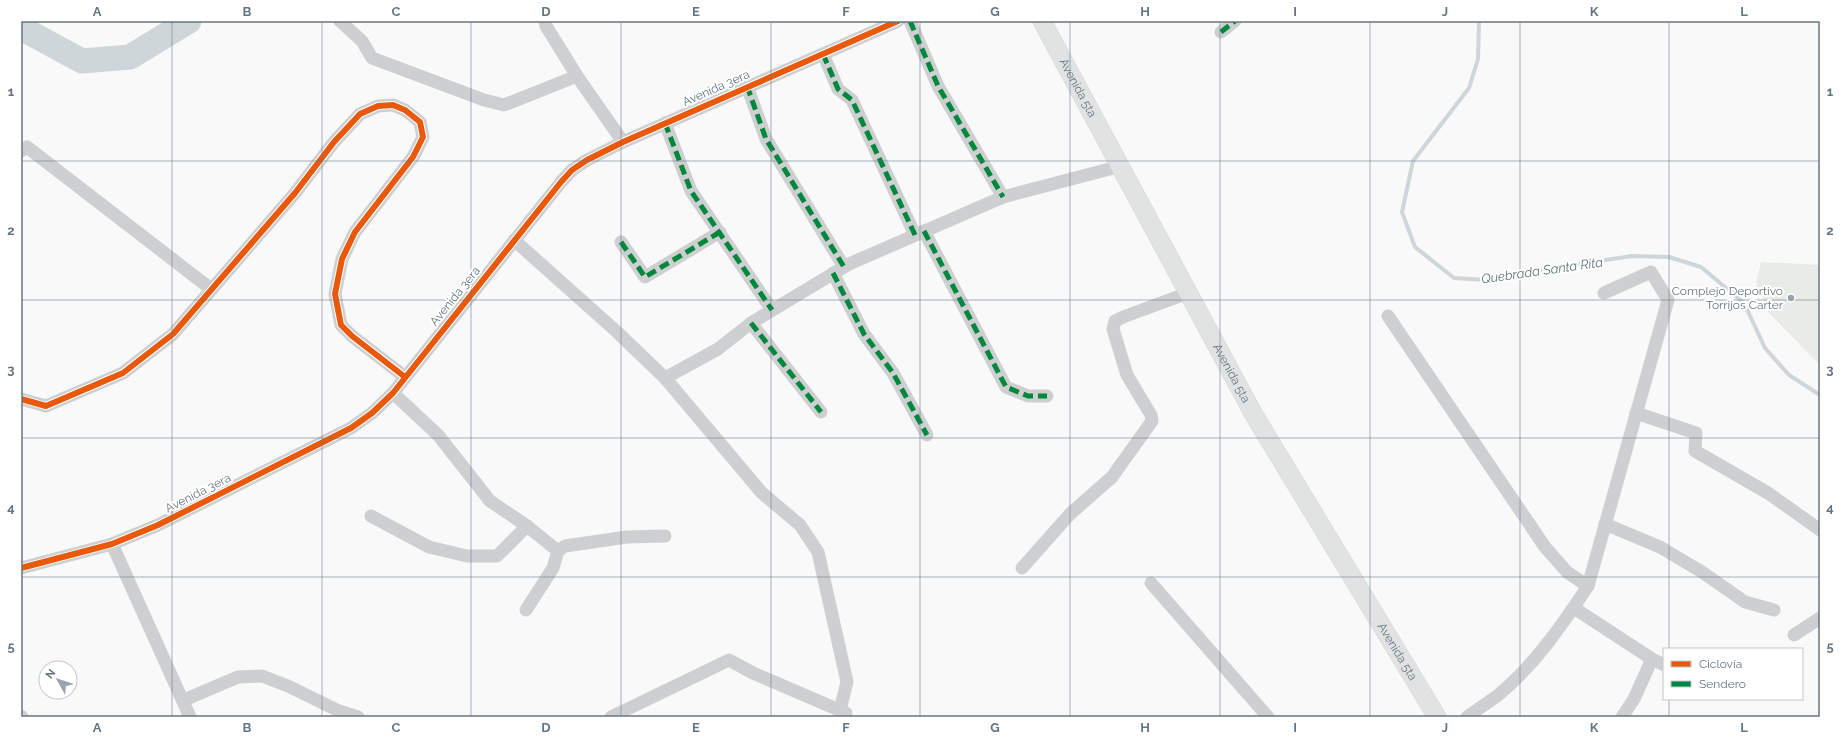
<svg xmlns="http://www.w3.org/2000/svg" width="1841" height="738" font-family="Raleway,sans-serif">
	<rect width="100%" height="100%" fill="#f9f9f9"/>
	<!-- green -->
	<path fill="#e8ebe6" d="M 1761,262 L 1820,265 L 1820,365 L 1769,313 L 1756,283 Z"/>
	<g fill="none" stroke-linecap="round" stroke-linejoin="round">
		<!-- stream -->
		<path stroke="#ced6d9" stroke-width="4" d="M 1479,21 L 1478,59 L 1469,88 L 1413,161 L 1402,212 L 1415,247 L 1454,278 L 1487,280 L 1539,270 L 1632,256 L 1669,257 L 1701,267 L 1744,303 L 1765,348 L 1789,375 L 1820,395"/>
		<!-- river -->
		<path stroke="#ced6d9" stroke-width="25" d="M 21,28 L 82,61 L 130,57 L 189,21"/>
		<!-- secondary casing -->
		<g stroke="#d5d6d7" stroke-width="19">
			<g id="secondary">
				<path id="s1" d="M 1042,21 L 1254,415 L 1437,717"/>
			</g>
		</g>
		<!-- street -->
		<g stroke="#cecfd0" stroke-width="13">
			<path d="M 340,21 L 362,41 L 372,58 L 484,100 L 504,105 L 577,76"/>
			<path d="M 545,21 L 546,26 L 577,76 L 623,142"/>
			<path d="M 910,21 L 938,86 L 1003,197"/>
			<path d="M 1221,32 L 1235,21"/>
			<path d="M 823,54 L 838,89 L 852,100 L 915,235"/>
			<path d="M 747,86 L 766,139 L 844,267"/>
			<path d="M 665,123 L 691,191 L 772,310"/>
			<path d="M 21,151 L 27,147 L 211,289"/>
			<path d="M 924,231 L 1006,387 L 1028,396 L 1047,396"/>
			<path d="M 514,240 L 616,331 L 665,378 L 762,493 L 800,525 L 818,552 L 847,682 L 840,710"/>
			<path d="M 621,242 L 645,277 L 720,232"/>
			<path d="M 833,273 L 864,334 L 893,373 L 927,435"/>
			<path d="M 1388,316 L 1545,547 L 1567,572 L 1588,586"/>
			<path d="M 751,323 L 821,412"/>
			<path d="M 665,378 L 718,349 L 751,323 L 849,264 L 1003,197 L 1121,166"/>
			<path d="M 393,393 L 438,435 L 490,501 L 527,526 L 558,551"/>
			<path d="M 21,399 L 46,406 L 123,373 L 173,334 L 295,193 L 334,142 L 360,114 L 378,106 L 393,105 L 405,110 L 420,122 L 423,137 L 413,157 L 355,232 L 342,259 L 335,294 L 341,325 L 352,336 L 405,377"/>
			<path d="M 1636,413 L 1696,433 L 1695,451 L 1768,493 L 1820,530"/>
			<path d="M 371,516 L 429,547 L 467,556 L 497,556 L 527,526"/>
			<path d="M 1605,524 L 1660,547 L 1702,572 L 1745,602 L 1774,610"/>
			<path d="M 112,544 L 190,717"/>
			<path d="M 21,568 L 112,544 L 158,525 L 351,428 L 372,413 L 393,393 L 561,182 L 572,170 L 587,160 L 623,142 L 898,21"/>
			<path d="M 1022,568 L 1070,514 L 1112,477 L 1152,421 L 1151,415 L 1127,375 L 1113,329 L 1115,321 L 1123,317 L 1188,293"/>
			<path d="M 1151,583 L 1268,717"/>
			<path d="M 1574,608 L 1652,659 L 1664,665"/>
			<path d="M 526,610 L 553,568 L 558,551 L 565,546 L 627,537 L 665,536"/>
			<path d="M 1794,635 L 1820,618"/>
			<path d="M 184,700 L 238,677 L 262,676 L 288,686 L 339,711 L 358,717"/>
			<path d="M 21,716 L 22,717"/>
			<path d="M 611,717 L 729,660 L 753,673 L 846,713"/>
			<path d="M 1467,717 C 1477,710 1487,703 1497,696 C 1534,666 1562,625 1588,586 L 1668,300 L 1651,272 L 1604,293"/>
			<path d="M 1622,717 L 1634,699 L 1652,659"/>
		</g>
		<!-- secondary -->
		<use href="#secondary" stroke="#e1e2e2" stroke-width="18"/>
		<!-- quiet -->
		<g stroke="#00873e" stroke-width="5" stroke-dasharray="10 5" stroke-linecap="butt">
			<path d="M 910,21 L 938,86 L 1003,197"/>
			<path d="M 1221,32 L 1235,21"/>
			<path d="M 823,54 L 838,89 L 852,100 L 915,235"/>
			<path d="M 747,86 L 766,139 L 844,267"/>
			<path d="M 665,123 L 691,191 L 772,310"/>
			<path d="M 924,231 L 1006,387 L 1028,396 L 1047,396"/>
			<path d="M 621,242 L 645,277 L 720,232"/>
			<path d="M 833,273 L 864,334 L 893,373 L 927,435"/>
			<path d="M 751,323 L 821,412"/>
		</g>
		<!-- cycleway casing -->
		<g stroke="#fff" stroke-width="8">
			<g id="cycleway">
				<path d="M 21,399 L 46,406 L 123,373 L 173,334 L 295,193 L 334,142 L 360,114 L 378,106 L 393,105 L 405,110 L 420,122 L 423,137 L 413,157 L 355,232 L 342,259 L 335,294 L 341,325 L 352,336 L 405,377"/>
				<path d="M 21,568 L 112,544 L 158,525 L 351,428 L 372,413 L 393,393 L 561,182 L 572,170 L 587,160 L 623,142 L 898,21"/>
			</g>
		</g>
		<!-- cycleway -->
		<use href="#cycleway" stroke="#e8590c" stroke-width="6"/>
	</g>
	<!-- grid -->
	<path fill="none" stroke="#657683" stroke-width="1" stroke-opacity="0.55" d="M 172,21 L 172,717M 322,21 L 322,717M 471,21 L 471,717M 621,21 L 621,717M 771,21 L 771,717M 920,21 L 920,717M 1070,21 L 1070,717M 1220,21 L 1220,717M 1370,21 L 1370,717M 1520,21 L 1520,717M 1669,21 L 1669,649M 21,161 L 1820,161M 21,300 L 1820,300M 21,438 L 1820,438M 21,577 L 1820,577M 1669,699 L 1669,717"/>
	<!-- markers -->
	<circle fill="#99a4ac" stroke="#fff" stroke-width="1.5" cx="1791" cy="298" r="4"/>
	<g text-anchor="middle" stroke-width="4" stroke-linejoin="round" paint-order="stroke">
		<!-- street labels -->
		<g font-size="12" fill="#657683" stroke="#fff">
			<text transform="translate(716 88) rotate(-24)" y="4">Avenida 3era</text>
			<text dy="4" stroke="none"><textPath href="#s1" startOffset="76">Avenida 5ta</textPath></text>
			<text transform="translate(455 296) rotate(-51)" y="4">Avenida 3era</text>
			<text dy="4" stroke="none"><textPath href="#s1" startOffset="400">Avenida 5ta</textPath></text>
			<text transform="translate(198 493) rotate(-27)" y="4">Avenida 3era</text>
			<text dy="4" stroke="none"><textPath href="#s1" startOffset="724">Avenida 5ta</textPath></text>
		</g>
		<!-- poi labels -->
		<g font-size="12" fill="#657683" stroke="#fff" text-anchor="end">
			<text x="1783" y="295">Complejo Deportivo<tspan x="1783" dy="14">Torrijos Carter</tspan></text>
		</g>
		<!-- water labels -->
		<g font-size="13" font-style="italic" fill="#60757c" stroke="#fff">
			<text transform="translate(1542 270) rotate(-8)" y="5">Quebrada Santa Rita</text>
		</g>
	</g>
	<!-- border -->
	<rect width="1841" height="738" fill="none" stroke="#ffffff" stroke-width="44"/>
	<!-- legend -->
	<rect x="1663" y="648" width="140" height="52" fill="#ffffff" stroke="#c1c8cd"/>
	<rect x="1671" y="661" width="20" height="6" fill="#e8590c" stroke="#c1c8cd"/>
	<text x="1699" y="668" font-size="12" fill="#657683">Ciclovía</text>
	<rect x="1671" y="681" width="20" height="6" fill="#00873e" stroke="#c1c8cd"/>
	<text x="1699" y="688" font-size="12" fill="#657683">Sendero</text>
	<!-- north arrow -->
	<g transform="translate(58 680) rotate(309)"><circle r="19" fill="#ffffff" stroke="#c1c8cd"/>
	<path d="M0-3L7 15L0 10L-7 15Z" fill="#99a4ac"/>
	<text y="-6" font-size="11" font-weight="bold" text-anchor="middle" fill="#657683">N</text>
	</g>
	<rect x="22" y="22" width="1797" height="694" fill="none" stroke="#657683" stroke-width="1.5"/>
	<g font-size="13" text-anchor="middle" font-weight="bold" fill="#657683">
		<text x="97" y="16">A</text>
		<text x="247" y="16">B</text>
		<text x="396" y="16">C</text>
		<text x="546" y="16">D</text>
		<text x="696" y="16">E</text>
		<text x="846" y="16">F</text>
		<text x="995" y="16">G</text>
		<text x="1145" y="16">H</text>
		<text x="1295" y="16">I</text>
		<text x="1445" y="16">J</text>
		<text x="1594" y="16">K</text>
		<text x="1744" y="16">L</text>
		<text x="11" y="96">1</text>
		<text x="1830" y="96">1</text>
		<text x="11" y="235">2</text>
		<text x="1830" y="235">2</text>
		<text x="11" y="374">3</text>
		<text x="1830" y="374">3</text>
		<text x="11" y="512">4</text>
		<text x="1830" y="512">4</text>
		<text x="11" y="651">5</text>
		<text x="1830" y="651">5</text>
		<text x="97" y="732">A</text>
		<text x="247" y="732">B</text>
		<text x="396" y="732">C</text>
		<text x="546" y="732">D</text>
		<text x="696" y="732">E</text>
		<text x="846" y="732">F</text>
		<text x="995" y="732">G</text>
		<text x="1145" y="732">H</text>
		<text x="1295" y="732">I</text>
		<text x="1445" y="732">J</text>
		<text x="1594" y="732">K</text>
		<text x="1744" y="732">L</text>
	</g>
</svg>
